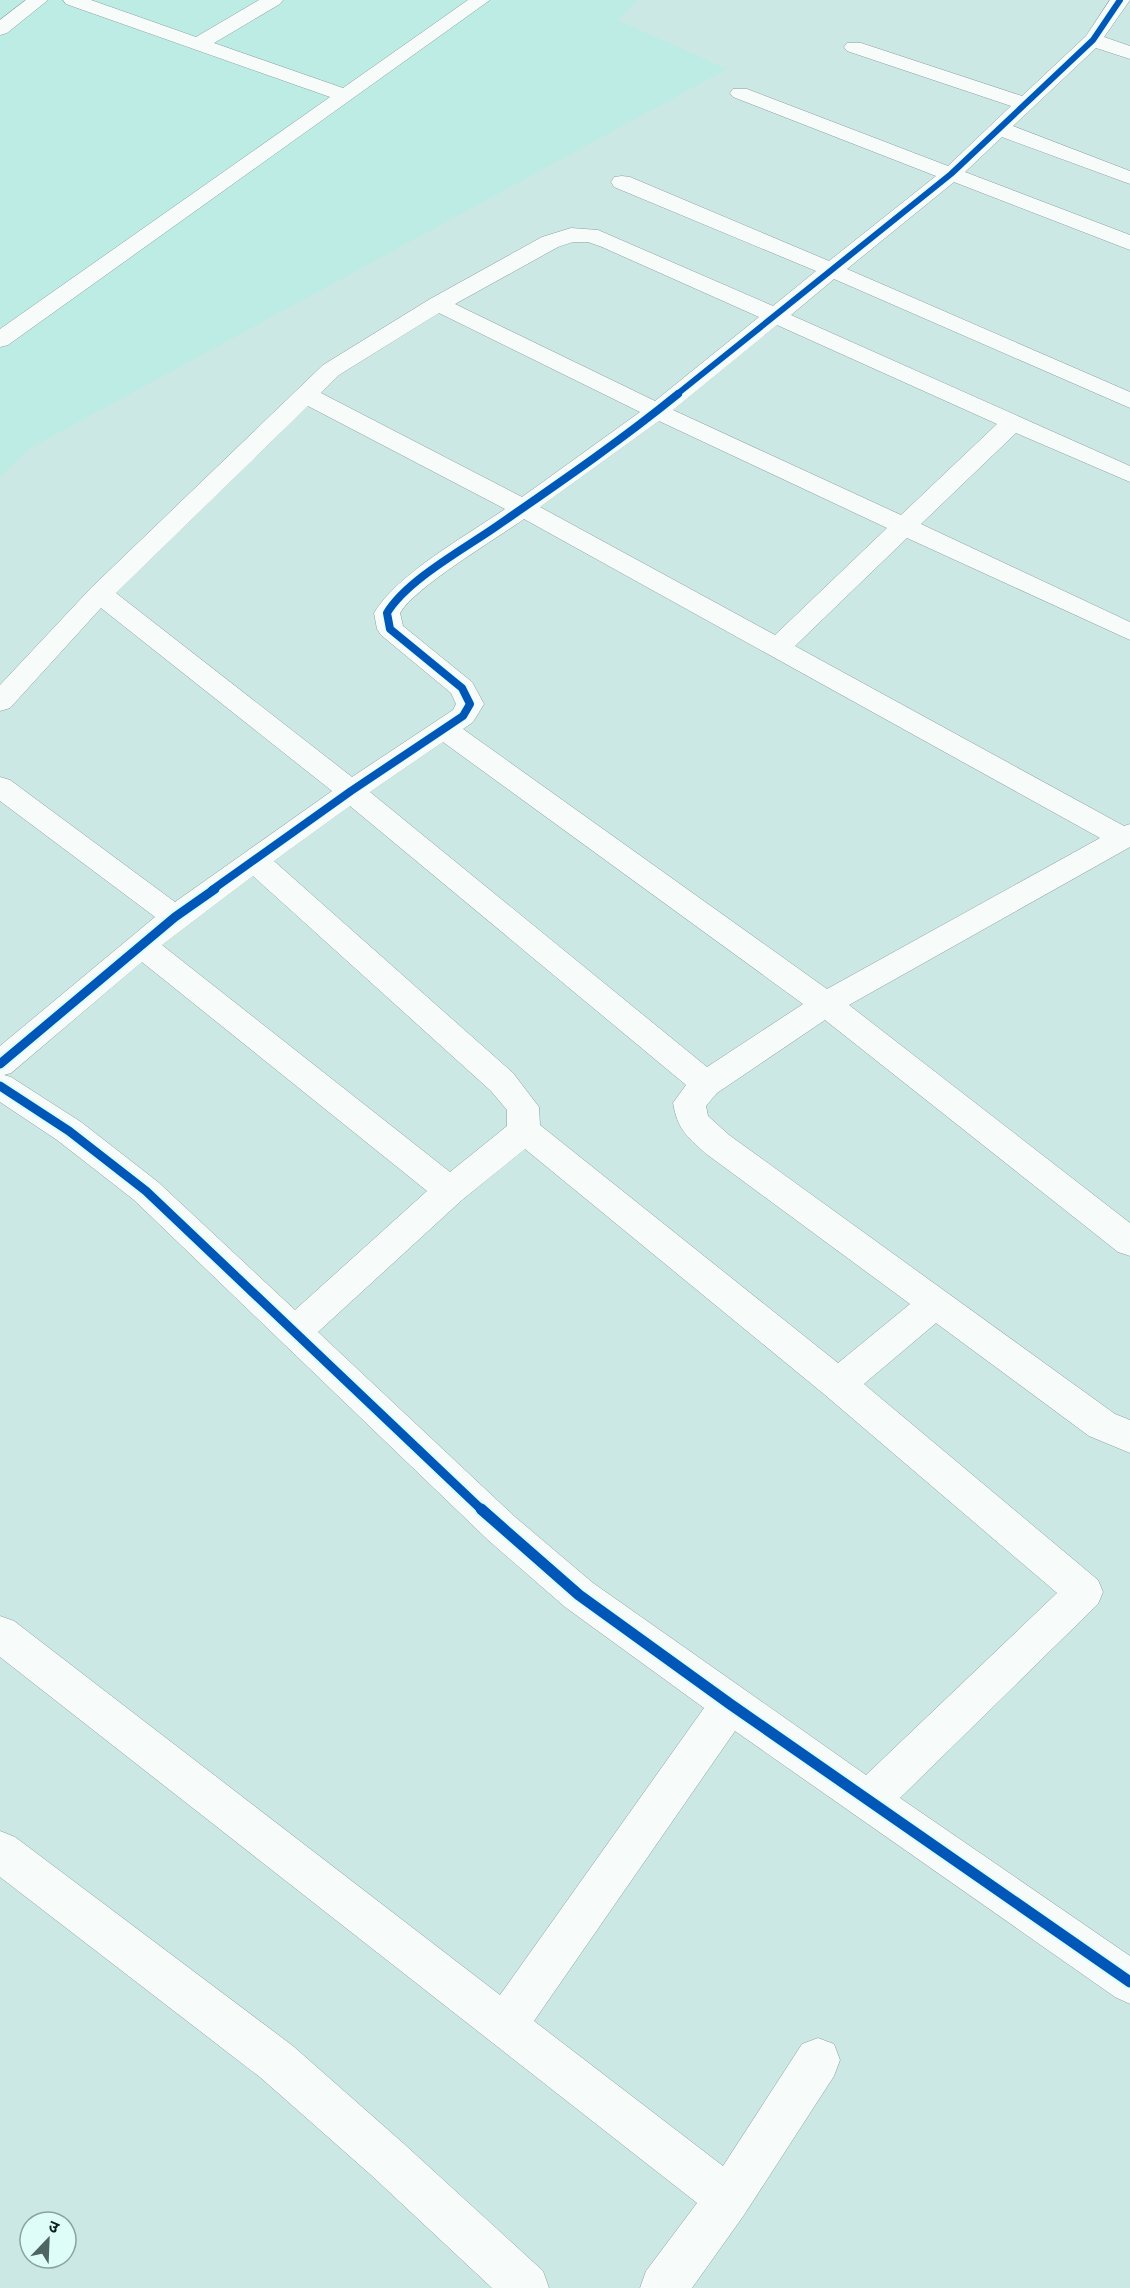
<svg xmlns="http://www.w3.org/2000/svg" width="1130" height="2288" font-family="'DM Sans','Noto Sans Devanagari',sans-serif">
	<rect width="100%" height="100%" fill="#cce8e4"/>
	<!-- built -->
	<path fill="#bdece5" d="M 0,0 L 639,0 L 618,20 L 727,69 L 31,448 L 0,477 Z"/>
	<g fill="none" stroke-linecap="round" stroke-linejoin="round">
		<!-- service casing -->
		<g stroke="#8ba19e" stroke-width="1">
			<g id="service">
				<path d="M 26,0 L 48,0 L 7,33 L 0,35 L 0,20 Z"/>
				<path d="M 63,0 L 91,0 L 196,37 L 259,0 L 283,0 L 280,4 L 214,43 L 343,88 L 468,0 L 490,0 L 8,345 L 0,347 L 0,329 L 330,97 L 66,4 Z"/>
			</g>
		</g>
		<!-- minor casing -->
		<g stroke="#8ba19e" stroke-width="1">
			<g id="minor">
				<path d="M 1110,0 L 1130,0 L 1104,37 L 1130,46 L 1130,59 L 1096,48 L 1013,126 L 1130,171 L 1130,184 L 1002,137 L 965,172 L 1130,235 L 1130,250 L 954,182 L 847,269 L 1130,392 L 1130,408 L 834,279 L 791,315 L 1130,466 L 1130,482 L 1016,433 L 921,524 L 1130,622 L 1130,640 L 907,538 L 795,646 L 1124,826 L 1130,824 L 1130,847 L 849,1005 L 1130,1223 L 1130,1256 L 1118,1252 L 825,1020 L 717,1093 L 706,1106 L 708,1116 L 729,1135 L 1115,1414 L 1130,1420 L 1130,1453 L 1089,1436 L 936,1323 L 864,1384 L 1098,1580 L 1103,1592 L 1098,1604 L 900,1798 L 1130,1956 L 1130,2004 L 1115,1997 L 735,1731 L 534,2021 L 723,2166 L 802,2044 L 818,2038 L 834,2044 L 840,2060 L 834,2076 L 744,2215 L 692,2288 L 640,2288 L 646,2271 L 697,2203 L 0,1657 L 0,1616 L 14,1621 L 500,1995 L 704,1708 L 565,1607 L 488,1540 L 134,1200 L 57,1140 L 0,1102 L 0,1046 L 155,917 L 0,801 L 0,777 L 10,780 L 175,902 L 332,791 L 101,608 L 10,708 L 0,711 L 0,685 L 91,588 L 323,365 L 430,299 L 542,237 L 571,228 L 598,230 L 773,306 L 816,271 L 614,187 L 611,182 L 614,177 L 622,176 L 630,177 L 829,261 L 936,176 L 733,97 L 730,93 L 733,89 L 747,89 L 948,166 L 1011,106 L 847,51 L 844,47 L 847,43 L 861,43 L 1022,96 L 1086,36 ZM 573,242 L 588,242 L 602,247 L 759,317 L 655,401 L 455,304 L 558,247 ZM 439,313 L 640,412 L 522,497 L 321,393 L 339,375 ZM 777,325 L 997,424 L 901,515 L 673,410 ZM 308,406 L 505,509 C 466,536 397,574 374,613 L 377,629 L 381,635 L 451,693 L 456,704 L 453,710 L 352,777 L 116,593 ZM 659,421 L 887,528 L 775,635 L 540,507 ZM 524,519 L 1100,838 L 827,989 L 463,729 L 473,722 L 484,704 L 472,682 L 403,626 L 400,613 C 415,587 496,539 524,519 ZM 443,742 L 803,1004 L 707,1067 L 370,792 ZM 350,806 L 686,1085 L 673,1103 C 678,1130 686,1135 705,1153 L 910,1304 L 838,1363 L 540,1125 L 539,1107 L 513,1073 L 274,861 ZM 253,876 L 491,1091 L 507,1110 L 507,1126 L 450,1172 L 162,945 ZM 142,962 L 427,1191 L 295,1310 L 158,1182 L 81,1122 L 11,1077 L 4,1075 L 11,1073 ZM 525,1149 L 825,1395 L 1057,1593 L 866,1775 L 593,1583 L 514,1516 L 318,1332 L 462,1200 Z"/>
				<path d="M 0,1831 L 15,1837 L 293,2046 L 403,2143 L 543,2271 L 549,2288 L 492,2288 L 371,2175 L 261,2078 L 0,1877 Z"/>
			</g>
		</g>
		<!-- service -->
		<use href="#service" fill="#f7fcfb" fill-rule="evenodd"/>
		<!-- minor -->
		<use href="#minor" fill="#f7fcfb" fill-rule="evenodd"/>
		<!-- cycleway-far3 casing -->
		<g stroke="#defdf8" stroke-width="8">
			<path id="cycleway-far3" d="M 676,395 L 951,174 L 1093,40 L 1120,0"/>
		</g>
		<!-- cycleway-far2 casing -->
		<g stroke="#defdf8" stroke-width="10">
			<path id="cycleway-far2" d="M 212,890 L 351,791 L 463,716 L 470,704 L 462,688 L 390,629 L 387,613 C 406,581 462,550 494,528 C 556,485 619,442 678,394"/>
		</g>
		<!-- cycleway-far1 casing -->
		<g stroke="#defdf8" stroke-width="13">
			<g id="cycleway-far1">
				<path d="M 0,1064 L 175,917 L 215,889"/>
				<path d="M 0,1086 L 69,1131 L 146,1191 L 483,1511"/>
			</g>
		</g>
		<!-- cycleway casing -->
		<g stroke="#defdf8" stroke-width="15">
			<path id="cycleway" d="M 481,1509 L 579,1595 L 730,1704 L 1130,1982"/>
		</g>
		<!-- cycleway-far3 -->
		<use href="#cycleway-far3" stroke="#0057b8" stroke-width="6"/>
		<!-- cycleway-far2 -->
		<use href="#cycleway-far2" stroke="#0057b8" stroke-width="8"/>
		<!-- cycleway-far1 -->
		<use href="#cycleway-far1" stroke="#0057b8" stroke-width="9"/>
		<!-- cycleway -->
		<use href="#cycleway" stroke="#0057b8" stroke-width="11"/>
	</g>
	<!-- north arrow -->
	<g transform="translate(48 2240) rotate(23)"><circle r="28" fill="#defdf8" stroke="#89a4a0" stroke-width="1.5"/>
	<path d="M0-4.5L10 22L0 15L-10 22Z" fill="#4e6562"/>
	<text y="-9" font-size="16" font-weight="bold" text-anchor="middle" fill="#0a1f1c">उ</text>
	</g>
</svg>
